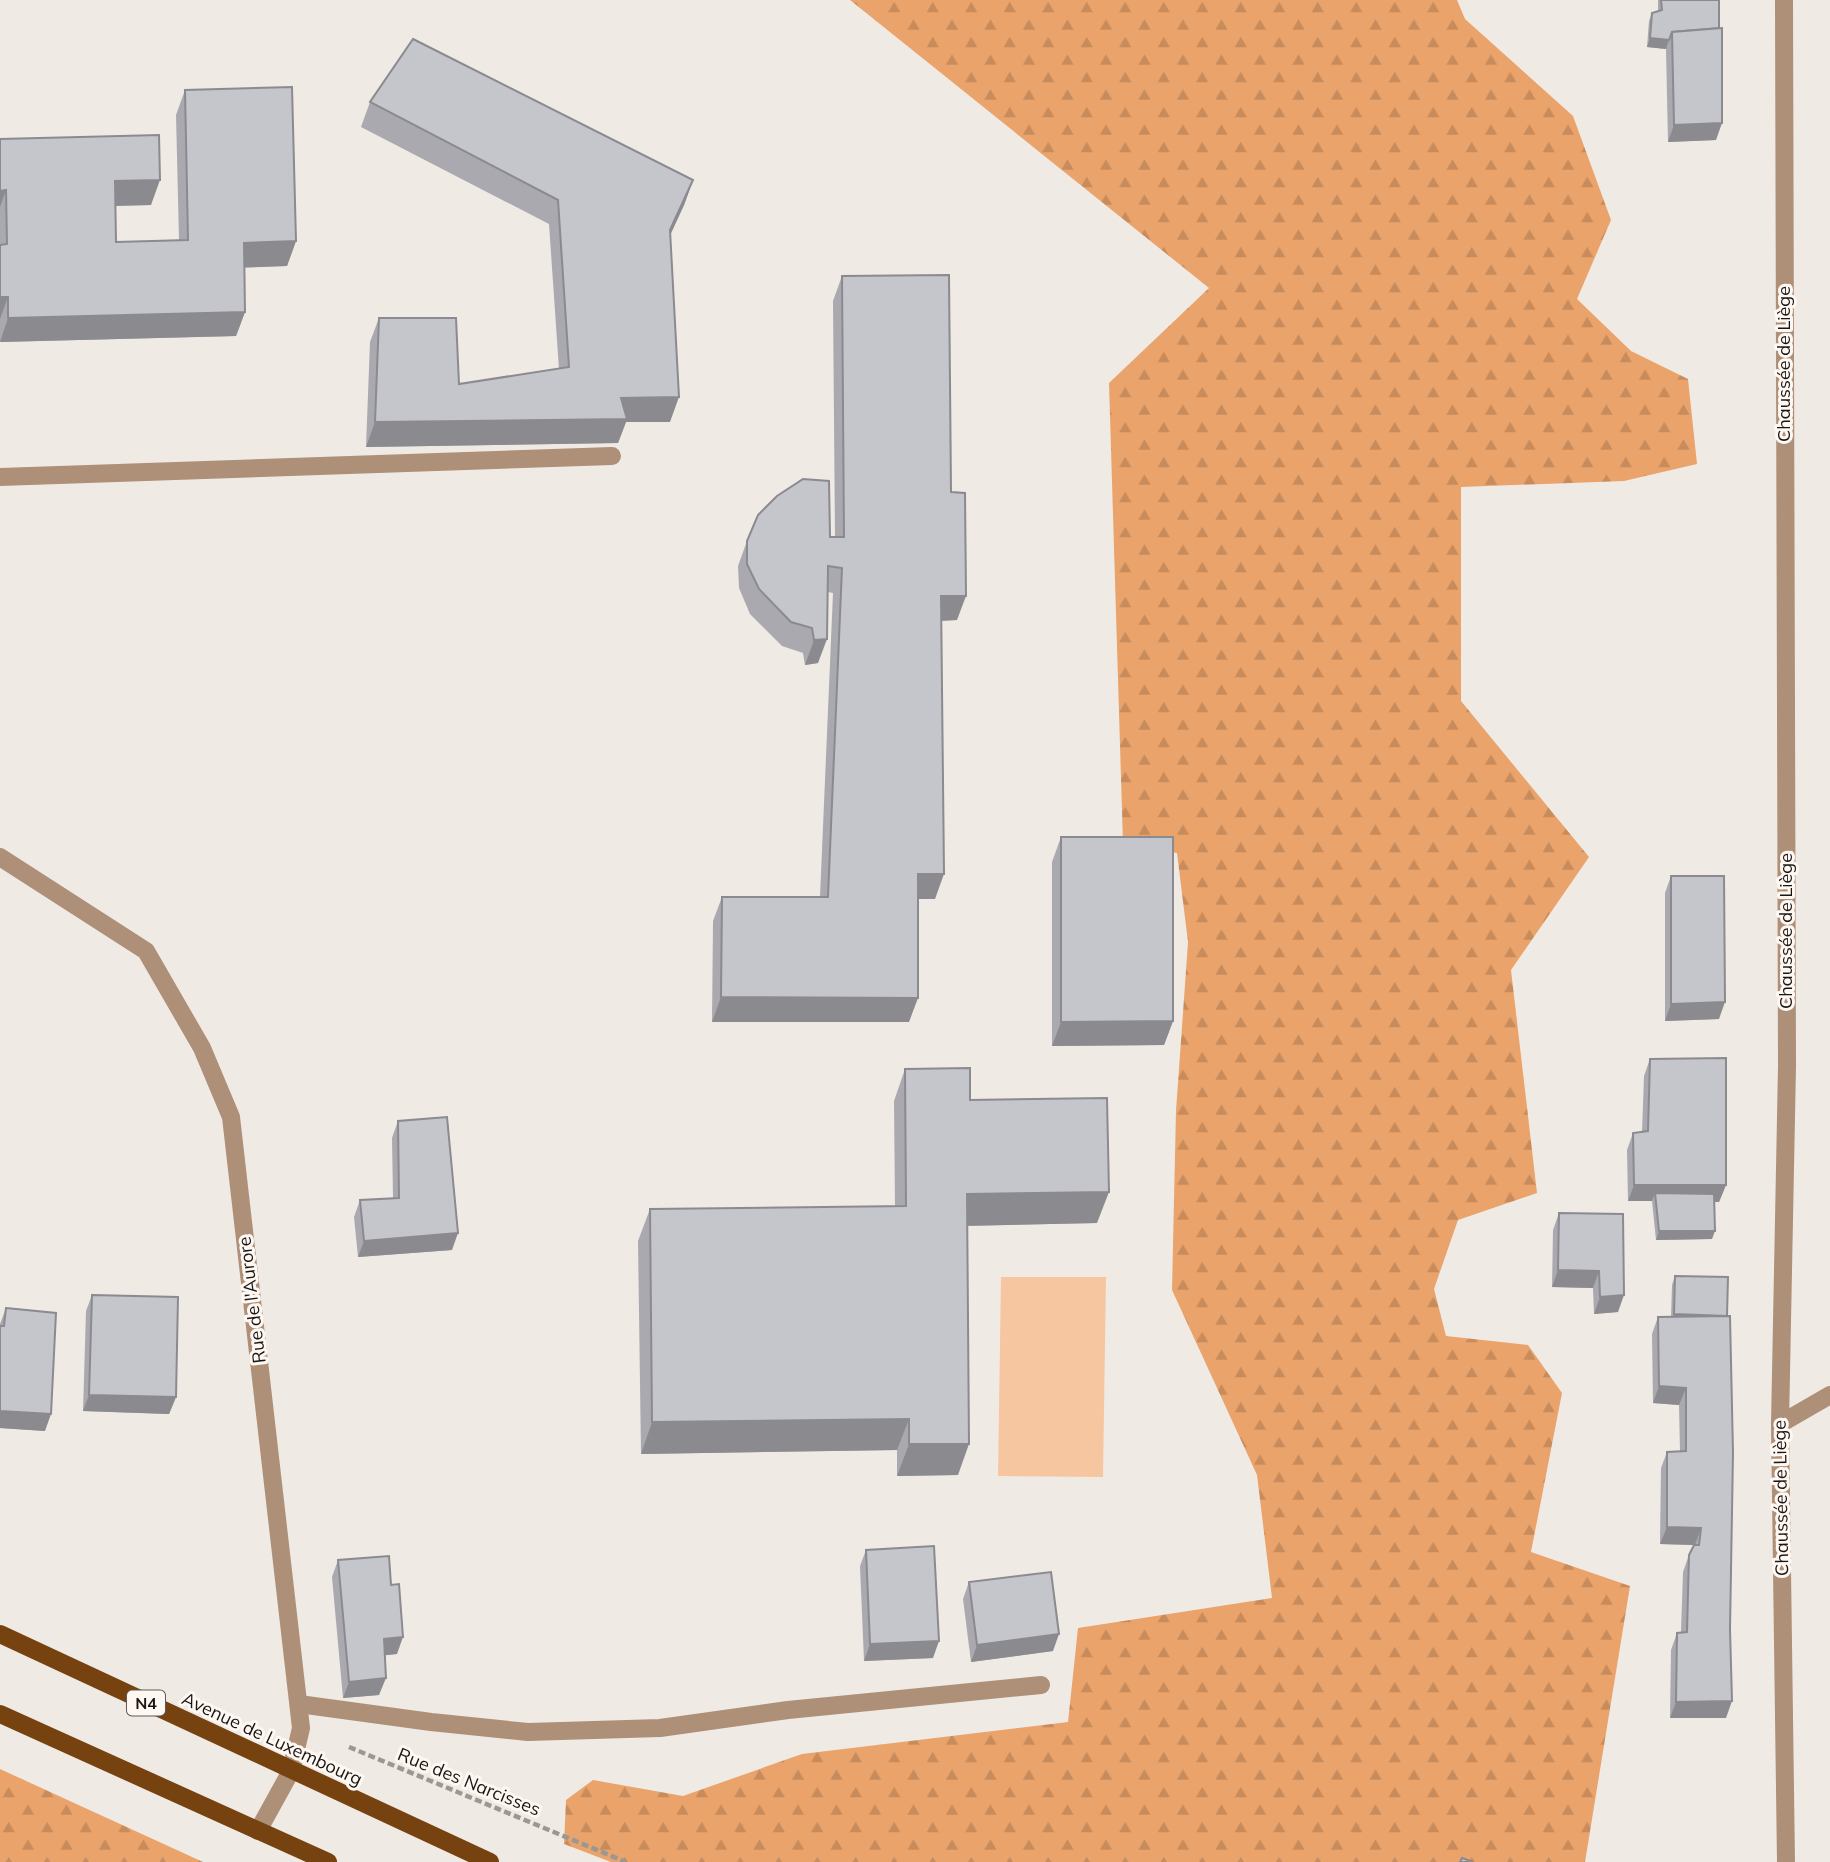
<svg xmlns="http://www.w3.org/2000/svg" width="1830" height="1862" font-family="Mulish,sans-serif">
	<defs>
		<pattern id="forest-firs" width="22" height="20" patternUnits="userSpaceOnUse" patternTransform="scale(1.75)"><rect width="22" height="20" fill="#eaa36b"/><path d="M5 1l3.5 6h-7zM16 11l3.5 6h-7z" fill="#c88c5c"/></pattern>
	</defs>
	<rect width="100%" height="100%" fill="#f0eae5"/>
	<!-- forest -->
	<g fill="url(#forest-firs)">
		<path d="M 850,0 L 1457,0 L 1465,19 L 1573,116 L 1611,220 L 1577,299 L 1631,351 L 1688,379 L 1697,464 L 1624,481 L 1461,487 L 1461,701 L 1589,857 L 1511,970 L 1537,1193 L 1458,1220 L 1434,1289 L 1446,1336 L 1528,1345 L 1562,1393 L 1531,1552 L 1630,1586 L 1585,1862 L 611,1862 L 564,1844 L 566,1800 L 593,1780 L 683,1796 L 802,1754 L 1068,1722 L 1078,1628 L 1272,1598 L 1257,1475 L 1172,1290 L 1176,1111 L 1188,942 L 1177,853 L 1123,844 L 1109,383 L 1209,288 Z"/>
		<path d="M 0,1769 L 203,1862 L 0,1862 Z"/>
	</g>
	<!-- green -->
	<path fill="#f6c6a1" d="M 1001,1277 L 1106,1277 L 1103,1477 L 998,1476 Z"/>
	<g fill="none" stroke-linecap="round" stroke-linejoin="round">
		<!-- path -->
		<path stroke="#9b9793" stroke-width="4.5" stroke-dasharray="7 3.5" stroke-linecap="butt" d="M 349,1747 L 626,1862"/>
		<!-- service -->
		<g stroke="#ae8f78" stroke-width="18">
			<path d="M 0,477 L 612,456"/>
			<path d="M 299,1704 L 431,1722 L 528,1732 L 660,1728 L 788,1710 L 1041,1685"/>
		</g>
		<!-- minor -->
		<g stroke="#ae8f78" stroke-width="18">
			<path d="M 0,857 L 146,951 L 202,1048 L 231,1117 L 301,1728 L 291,1771 L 258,1831"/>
			<path d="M 1780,1424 L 1830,1395"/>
		</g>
		<!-- tertiary -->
		<path stroke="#ae8f78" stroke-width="18" d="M 1784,0 L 1787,1066 L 1780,1424 L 1786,1862"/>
		<!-- primary -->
		<g stroke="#76420f" stroke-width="18">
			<path d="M 0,1634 L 490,1862"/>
			<path d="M 0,1714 L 328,1862"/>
		</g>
	</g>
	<!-- wall -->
	<g fill="#a9a9af">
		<path d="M 1658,0 L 1719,0 L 1716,140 L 1668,142 L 1666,49 L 1647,47 L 1649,21 L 1652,13 L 1658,11 Z"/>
		<path d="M 185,90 L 296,241 L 287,266 L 244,267 L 245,312 L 236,336 L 0,342 L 0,139 L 151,205 L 115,206 L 116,242 L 179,240 L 176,115 Z"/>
		<path d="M 370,102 L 693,180 L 684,205 L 670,235 L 670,422 L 626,422 L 618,443 L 366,447 L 370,342 L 379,318 L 459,384 L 559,369 L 549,224 L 361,127 Z"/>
		<path d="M 842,276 L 951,492 L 957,620 L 942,621 L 935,899 L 918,899 L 909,1022 L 712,1022 L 713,921 L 722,897 L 820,897 L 833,593 L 828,592 L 818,663 L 805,665 L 803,653 L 782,646 L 750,614 L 739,588 L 738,566 L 747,541 L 835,537 L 833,301 Z"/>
		<path d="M 1061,837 L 1173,1021 L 1164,1045 L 1052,1046 L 1052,862 Z"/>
		<path d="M 1671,876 L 1719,1019 L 1665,1021 L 1665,893 Z"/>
		<path d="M 1650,1059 L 1726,1185 L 1719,1202 L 1714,1202 L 1712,1239 L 1656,1240 L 1652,1201 L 1628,1201 L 1627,1150 L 1633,1133 L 1642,1132 L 1644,1076 Z"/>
		<path d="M 905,1069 L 970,1100 L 1097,1223 L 967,1226 L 958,1475 L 897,1476 L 897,1450 L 641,1454 L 638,1241 L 650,1209 L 895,1206 L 894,1101 Z"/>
		<path d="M 398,1121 L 452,1250 L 358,1257 L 354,1217 L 360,1200 L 393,1198 L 392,1138 Z"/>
		<path d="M 1559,1213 L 1623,1214 L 1618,1312 L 1594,1314 L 1593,1288 L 1552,1287 L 1553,1230 Z"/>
		<path d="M 1675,1276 L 1726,1718 L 1670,1718 L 1671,1650 L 1677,1633 L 1681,1632 L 1683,1572 L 1689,1555 L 1695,1545 L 1660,1544 L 1661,1468 L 1667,1452 L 1680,1451 L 1679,1405 L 1653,1403 L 1652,1334 L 1658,1317 L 1671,1317 L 1672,1285 Z"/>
		<path d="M 92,1295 L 176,1397 L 169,1414 L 83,1411 L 86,1311 Z"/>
		<path d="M 6,1308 L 45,1431 L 0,1428 L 0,1324 Z"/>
		<path d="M 866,1550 L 933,1658 L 864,1661 L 860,1566 Z"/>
		<path d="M 338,1560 L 397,1654 L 385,1655 L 379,1695 L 343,1698 L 332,1577 Z"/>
		<path d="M 969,1582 L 1053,1651 L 971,1662 L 963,1599 Z"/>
	</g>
	<!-- shaded-wall -->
	<g fill="#8a8a8f">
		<path d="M 1650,38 L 1669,40 L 1666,49 L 1647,47 Z"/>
		<path d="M 1722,123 L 1716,140 L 1668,142 L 1674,125 Z"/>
		<path d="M 160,180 L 151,205 L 106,206 L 115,181 Z"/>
		<path d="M 693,180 L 684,205 L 661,255 L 670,230 Z"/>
		<path d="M 6,190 L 0,207 L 0,191 Z"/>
		<path d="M 296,241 L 287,266 L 235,268 L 244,243 Z"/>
		<path d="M 0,297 L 8,297 L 0,319 Z"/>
		<path d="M 245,312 L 236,336 L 0,342 L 8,318 Z"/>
		<path d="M 679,397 L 670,422 L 626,422 L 618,443 L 366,447 L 375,422 L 621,398 Z"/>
		<path d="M 941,596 L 966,596 L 957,620 L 932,621 Z"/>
		<path d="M 827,639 L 818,663 L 805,665 L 814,640 Z"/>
		<path d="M 918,874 L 944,874 L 935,899 L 910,899 Z"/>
		<path d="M 721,997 L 918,998 L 909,1022 L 712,1022 Z"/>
		<path d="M 1725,1002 L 1719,1019 L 1665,1021 L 1671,1004 Z"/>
		<path d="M 1173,1021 L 1164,1045 L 1052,1046 L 1061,1022 Z"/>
		<path d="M 1634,1185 L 1726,1185 L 1719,1202 L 1656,1201 L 1655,1193 L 1652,1201 L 1628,1201 Z"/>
		<path d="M 1109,1192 L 1097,1223 L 955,1226 L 967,1194 Z"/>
		<path d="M 1659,1231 L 1715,1231 L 1712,1239 L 1656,1240 Z"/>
		<path d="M 458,1233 L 452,1250 L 358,1257 L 364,1241 Z"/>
		<path d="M 1558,1270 L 1599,1271 L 1593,1288 L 1552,1287 Z"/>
		<path d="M 1624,1295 L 1618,1312 L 1594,1314 L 1600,1297 Z"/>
		<path d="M 1674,1314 L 1727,1316 L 1670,1323 Z"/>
		<path d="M 1659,1386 L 1686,1388 L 1679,1405 L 1653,1403 Z"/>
		<path d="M 89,1395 L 176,1397 L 169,1414 L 83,1411 Z"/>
		<path d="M 0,1411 L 51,1414 L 45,1431 L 0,1428 Z"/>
		<path d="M 909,1419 L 897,1450 L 641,1454 L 652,1422 Z"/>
		<path d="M 909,1444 L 969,1444 L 958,1475 L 897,1476 Z"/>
		<path d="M 1667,1527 L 1701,1528 L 1695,1545 L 1660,1544 Z"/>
		<path d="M 1059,1634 L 1053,1651 L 971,1662 L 977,1645 Z"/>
		<path d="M 403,1637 L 397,1654 L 378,1656 L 384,1639 Z"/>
		<path d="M 939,1641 L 933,1658 L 864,1661 L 870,1644 Z"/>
		<path d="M 386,1678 L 379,1695 L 343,1698 L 349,1682 Z"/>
		<path d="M 1732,1701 L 1726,1718 L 1670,1718 L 1676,1702 Z"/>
	</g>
	<!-- building -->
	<g fill="#c5c5cc" stroke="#8a8a8f" stroke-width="2">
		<path d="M 1661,0 L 1719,0 L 1719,28 L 1672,32 L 1669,40 L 1650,38 L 1652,13 L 1662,10 Z"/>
		<path d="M 1722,28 L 1722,123 L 1674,125 L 1672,32 Z"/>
		<path d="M 413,39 L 693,180 L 670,230 L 679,397 L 621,398 L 627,419 L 375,422 L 379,318 L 456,318 L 459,384 L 569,367 L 558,200 L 370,102 Z"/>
		<path d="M 292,87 L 296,241 L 244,243 L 245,312 L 8,318 L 8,297 L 0,297 L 0,245 L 7,244 L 6,190 L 0,191 L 0,139 L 159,135 L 160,180 L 115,181 L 116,242 L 188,240 L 185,90 Z"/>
		<path d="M 949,275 L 951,492 L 965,493 L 966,596 L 941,596 L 944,874 L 918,874 L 918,998 L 721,997 L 722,897 L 828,897 L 842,568 L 828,566 L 827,639 L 814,640 L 812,628 L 791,622 L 759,589 L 747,564 L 747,541 L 758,515 L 777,496 L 803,479 L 829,481 L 830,537 L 844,537 L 842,276 Z"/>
		<path d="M 1061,837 L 1173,837 L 1173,1021 L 1061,1022 Z"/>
		<path d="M 1671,876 L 1724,876 L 1725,1002 L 1671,1004 Z"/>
		<path d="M 1726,1058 L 1726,1185 L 1634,1185 L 1633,1133 L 1648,1131 L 1650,1059 Z"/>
		<path d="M 970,1068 L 970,1100 L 1107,1098 L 1109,1192 L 967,1194 L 969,1444 L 909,1444 L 909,1419 L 652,1422 L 650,1209 L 906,1206 L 905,1069 Z"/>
		<path d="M 447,1117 L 458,1233 L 364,1241 L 360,1200 L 399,1198 L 398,1121 Z"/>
		<path d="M 1655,1193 L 1714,1194 L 1715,1231 L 1659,1231 Z"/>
		<path d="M 1559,1213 L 1623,1214 L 1624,1295 L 1600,1297 L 1599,1271 L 1558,1270 Z"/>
		<path d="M 1675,1276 L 1728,1277 L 1727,1316 L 1674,1314 Z"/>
		<path d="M 92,1295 L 178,1297 L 176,1397 L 89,1395 Z"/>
		<path d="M 6,1308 L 56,1313 L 51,1414 L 0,1411 L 0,1326 L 4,1326 Z"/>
		<path d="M 1730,1316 L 1733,1453 L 1730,1629 L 1732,1701 L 1676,1702 L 1677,1633 L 1687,1632 L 1689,1555 L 1694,1545 L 1699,1545 L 1701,1528 L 1667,1527 L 1667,1452 L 1686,1451 L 1686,1388 L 1659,1386 L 1658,1317 Z"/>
		<path d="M 934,1546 L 939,1641 L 870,1644 L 866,1550 Z"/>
		<path d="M 389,1556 L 391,1585 L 399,1584 L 403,1637 L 384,1639 L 386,1678 L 349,1682 L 338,1560 Z"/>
		<path d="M 1051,1572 L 1059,1634 L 977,1645 L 969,1582 Z"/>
		<path d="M 1462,1858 L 1473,1862 L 1460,1862 Z"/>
	</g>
	<g text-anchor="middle" stroke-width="6" stroke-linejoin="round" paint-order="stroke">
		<!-- shield labels -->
		<rect fill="#fef7f2" stroke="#5d5a57" stroke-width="2" x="127" y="1690.5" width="38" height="25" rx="5"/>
		<g font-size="16" font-weight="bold" fill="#181614">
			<text x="146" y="1709">N4</text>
		</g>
		<!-- street labels -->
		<g font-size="18" fill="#181614" stroke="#fef7f2">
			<text transform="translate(1784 364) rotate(-90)" y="6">Chaussée de Liège</text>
			<text transform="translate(1786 931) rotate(-90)" y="6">Chaussée de Liège</text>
			<text transform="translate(252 1300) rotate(-97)" y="6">Rue de l'Aurore</text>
			<text transform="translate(1781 1498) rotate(-91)" y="6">Chaussée de Liège</text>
			<text transform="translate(272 1739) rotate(25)" y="6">Avenue de Luxembourg</text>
			<text transform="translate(469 1782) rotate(22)" y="6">Rue des Narcisses</text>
		</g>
	</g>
</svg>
